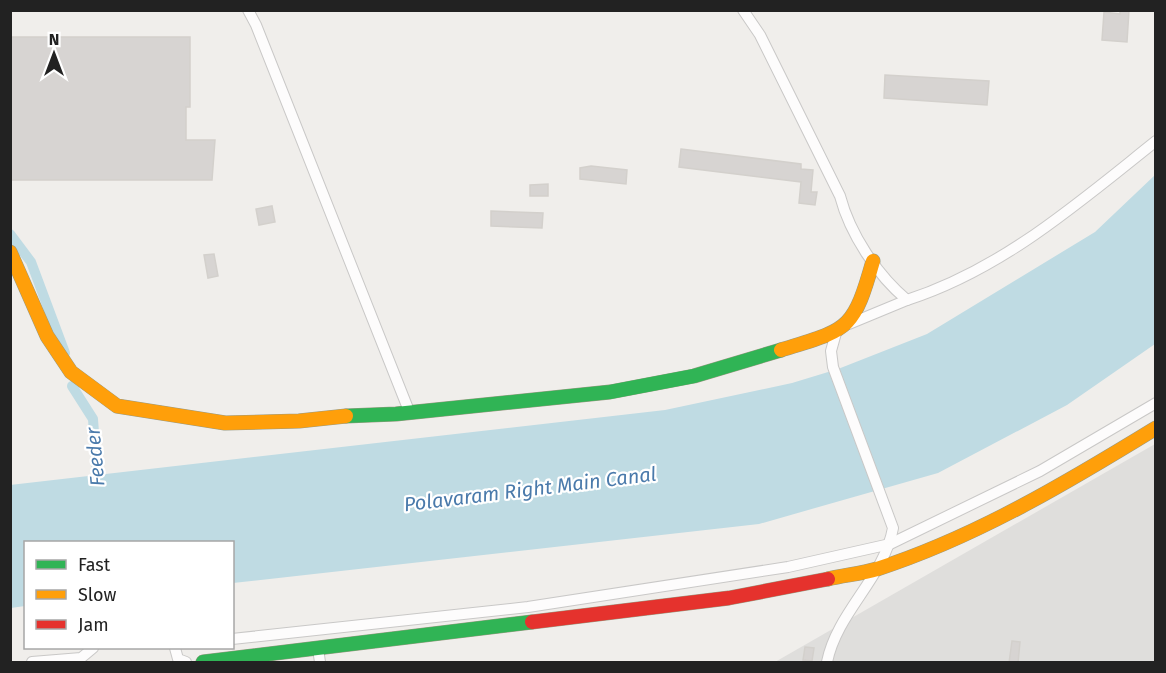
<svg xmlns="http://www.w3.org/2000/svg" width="1166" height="673" font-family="'Fira Sans',sans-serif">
	<rect width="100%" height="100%" fill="#f0eeeb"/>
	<!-- residential -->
	<path fill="#dfdedc" d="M 1155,444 L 1155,662 L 775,662 Z"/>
	<!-- water -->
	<path fill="#bfdbe3" d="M 1155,175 L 1155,344 L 1067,405 L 938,473 L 759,524 L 233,583 L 232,542 L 26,542 L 25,606 L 11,608 L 10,485 L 665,410 L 792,383 L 838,369 L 927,334 L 1095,232 Z"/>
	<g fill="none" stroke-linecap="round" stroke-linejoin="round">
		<!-- canal -->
		<g stroke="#bfdbe3" stroke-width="10">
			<path d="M 10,234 L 31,262 L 65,353"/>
			<path d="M 72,386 L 93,419 L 98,487"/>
		</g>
	</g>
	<!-- building -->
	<g fill="#d7d4d2" stroke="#d3d0cc" stroke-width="1.5">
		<path d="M 1120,10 L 1129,10 L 1127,42 L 1102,40 L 1104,12 L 1120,14 Z"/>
		<path d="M 10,37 L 190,37 L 190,107 L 186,107 L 186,140 L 215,140 L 212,180 L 10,180 Z"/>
		<path d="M 885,75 L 989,81 L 987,105 L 884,98 Z"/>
		<path d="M 681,149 L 801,164 L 801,169 L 813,170 L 811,192 L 817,192 L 815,205 L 799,203 L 801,182 L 679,167 Z"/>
		<path d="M 591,166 L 627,170 L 626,184 L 580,179 L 580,168 Z"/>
		<path d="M 548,184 L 548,196 L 530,196 L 530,185 Z"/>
		<path d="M 272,206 L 275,222 L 259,225 L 256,209 Z"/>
		<path d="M 491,211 L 543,213 L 542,228 L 491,226 Z"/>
		<path d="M 214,254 L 218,276 L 208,278 L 204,255 Z"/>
		<path d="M 1012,641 L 1020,642 L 1018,663 L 1009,663 Z"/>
		<path d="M 805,647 L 814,648 L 812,661 L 803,660 Z"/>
	</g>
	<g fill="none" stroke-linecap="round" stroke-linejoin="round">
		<!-- street casing -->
		<g stroke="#c9c8c7" stroke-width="12">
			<g id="street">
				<path d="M 248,10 L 256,25 L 409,411"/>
				<path d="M 743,10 L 760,35 L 840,196 C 850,234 877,275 907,300 C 1003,269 1078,203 1156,141"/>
				<path d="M 849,324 L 907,300"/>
				<path d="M 232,639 L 528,607 L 788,567 L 890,544 L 1040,471 L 1156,403"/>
				<path d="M 175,648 L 178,659 L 186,662"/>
				<path d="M 318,649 L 320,662"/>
				<path d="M 32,662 L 81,658 L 93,648"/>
				<path d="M 827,662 C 837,612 884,578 893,528 L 833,367 L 831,351 L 836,333"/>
			</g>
		</g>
		<!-- fast casing -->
		<g stroke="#999a82" stroke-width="15">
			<g id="fast">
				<path d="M 346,416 L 396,414 L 610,392 L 694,376 L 781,350"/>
				<path d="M 203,662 L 532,622"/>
			</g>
		</g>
		<!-- slow casing -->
		<g stroke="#999a82" stroke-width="15">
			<g id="slow">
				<path d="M 10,252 L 47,336 L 71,372 L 117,406 L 225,423 L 299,421 L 346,416"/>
				<path d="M 781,350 C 848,329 853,332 873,261"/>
				<path d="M 828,579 C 844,575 861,574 877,569 C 976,537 1068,482 1156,428"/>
			</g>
		</g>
		<!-- jam casing -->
		<g stroke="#999a82" stroke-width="15">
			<path id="jam" d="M 532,622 L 729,598 L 828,579"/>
		</g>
		<!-- street -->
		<use href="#street" stroke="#fdfcfc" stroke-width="10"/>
		<!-- fast -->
		<use href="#fast" stroke="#30b455" stroke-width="14"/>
		<!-- slow -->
		<use href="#slow" stroke="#ff9f0a" stroke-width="14"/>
		<!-- jam -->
		<use href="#jam" stroke="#e5322d" stroke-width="14"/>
	</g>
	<g text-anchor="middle" stroke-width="4.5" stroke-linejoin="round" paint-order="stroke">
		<!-- water labels -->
		<g font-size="20" font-style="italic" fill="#4a7aab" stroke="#fff">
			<text transform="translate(95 457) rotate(-95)" y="7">Feeder</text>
			<text transform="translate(530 489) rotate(-7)" y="7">Polavaram Right Main Canal</text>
		</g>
	</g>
	<!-- border -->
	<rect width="1166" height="673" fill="none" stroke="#222222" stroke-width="24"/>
	<!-- legend -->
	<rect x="24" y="541" width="210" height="108" fill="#ffffff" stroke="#a7a7a7" stroke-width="1.5"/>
	<rect x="36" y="560" width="30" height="9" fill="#30b455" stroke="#a7a7a7" stroke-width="1.5"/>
	<text x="78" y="571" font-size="18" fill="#222222">Fast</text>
	<rect x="36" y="590" width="30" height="9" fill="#ff9f0a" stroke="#a7a7a7" stroke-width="1.5"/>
	<text x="78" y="601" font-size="18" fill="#222222">Slow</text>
	<rect x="36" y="620" width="30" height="9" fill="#e5322d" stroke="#a7a7a7" stroke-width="1.5"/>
	<text x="78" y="631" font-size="18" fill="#222222">Jam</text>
	<!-- north arrow -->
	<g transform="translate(54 54)" stroke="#ffffff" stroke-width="4.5" paint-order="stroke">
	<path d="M0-4.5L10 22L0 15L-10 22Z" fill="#222222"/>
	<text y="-9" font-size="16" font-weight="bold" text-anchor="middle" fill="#222222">N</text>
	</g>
</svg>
